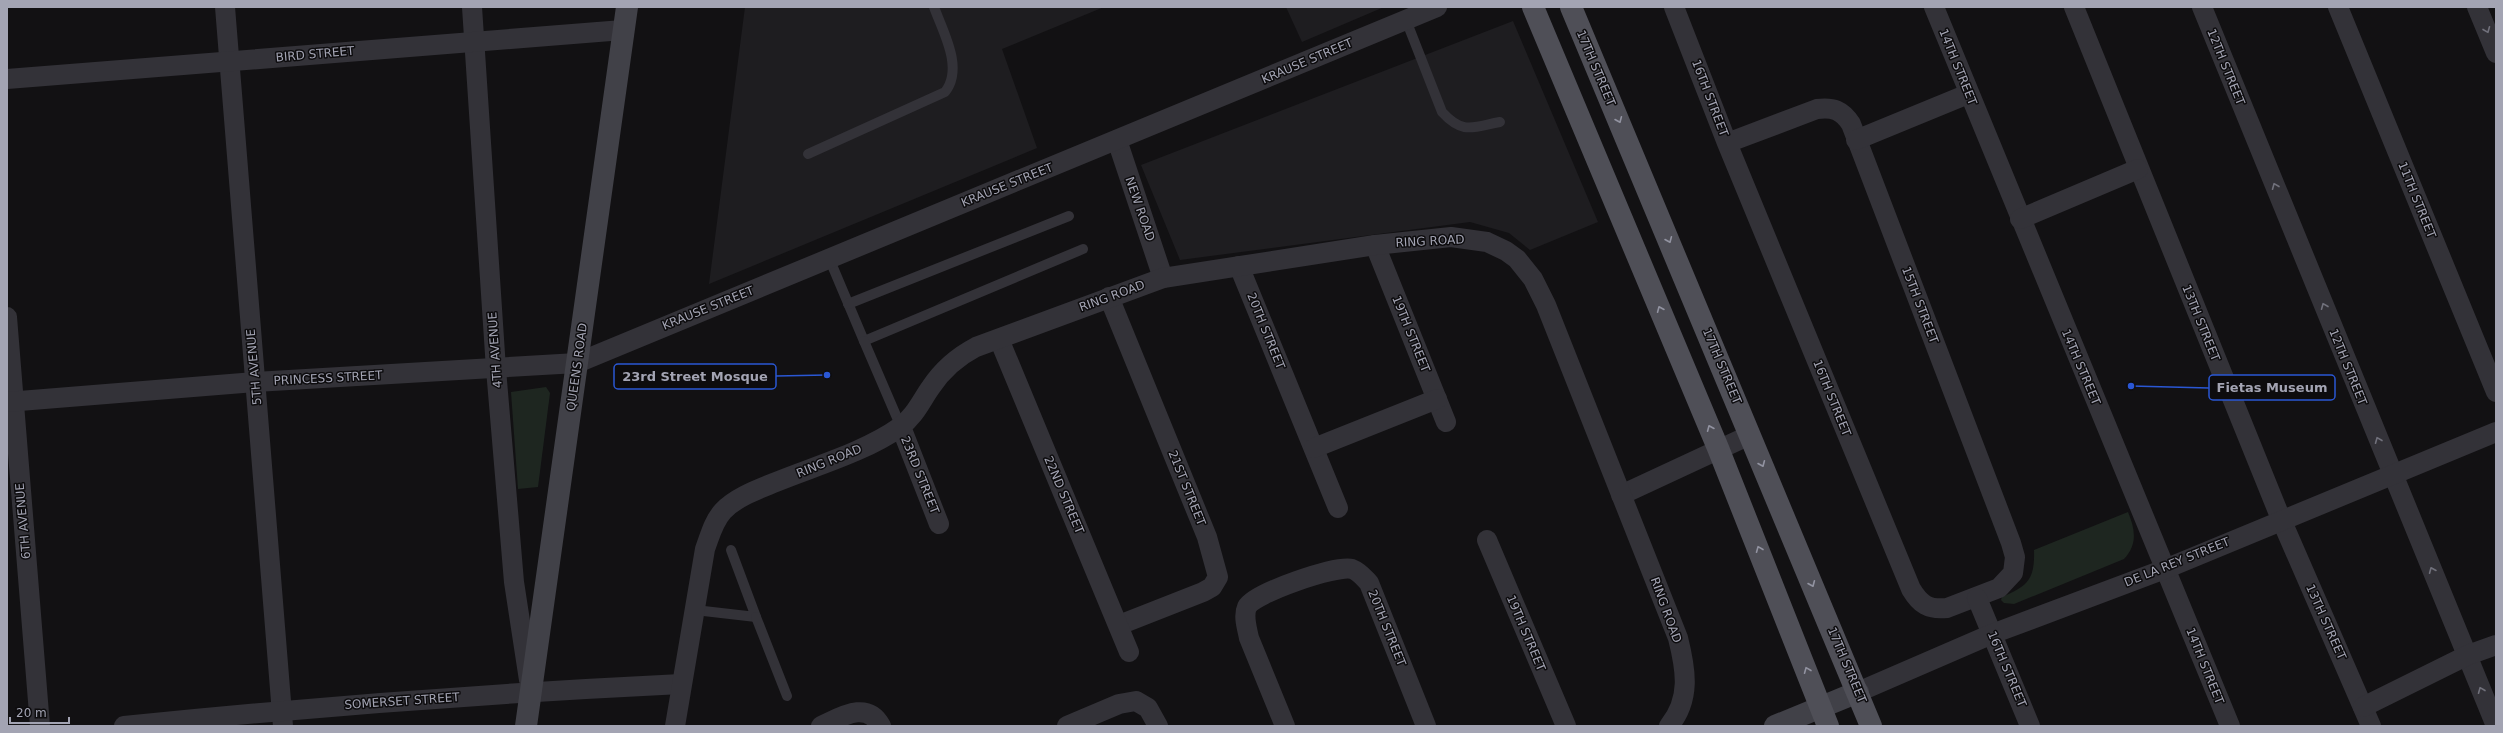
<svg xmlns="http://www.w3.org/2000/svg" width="2503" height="733" font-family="'DejaVu Sans',sans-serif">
	<rect width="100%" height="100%" fill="#121113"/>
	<!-- built -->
	<g fill="#1e1d20">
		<path d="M 745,7 L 1104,7 L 1002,49 L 1037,148 L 709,284 Z"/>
		<path d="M 1286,7 L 1384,7 L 1302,42 Z"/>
		<path d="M 1513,21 L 1598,222 L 1530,250 L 1509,233 L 1470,222 L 1180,260 L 1141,165 Z"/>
	</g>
	<!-- green -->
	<g fill="#1e2620">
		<path d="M 546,387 L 550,393 L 538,487 L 518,489 L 511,392 Z"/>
		<path d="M 2128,512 C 2135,529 2138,544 2124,559 L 2014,604 L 2004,603 L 2001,600 L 2002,597 C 2028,586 2035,579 2034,550 Z"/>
	</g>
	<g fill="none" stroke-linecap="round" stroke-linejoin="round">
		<!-- lane -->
		<g stroke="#333238" stroke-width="10">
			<path d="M 1406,20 L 1442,112 C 1463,135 1473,127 1500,122"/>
			<path d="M 808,154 L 945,92 C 964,68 943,32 934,7"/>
			<path d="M 829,258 L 864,341 L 1083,249"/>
			<path d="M 848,304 L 1069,216"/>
			<path d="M 864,341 L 901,427"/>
			<path d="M 695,610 L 756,617 L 731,550"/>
			<path d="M 756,617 L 787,696"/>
		</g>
		<!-- street -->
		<g stroke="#333238" stroke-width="20">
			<path d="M 225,7 L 283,726"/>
			<path d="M 472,7 L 496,369 L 514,582 L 529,680"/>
			<path d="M 1674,7 L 1727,143 L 1911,589 C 1920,604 1928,610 1947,608 L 1999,588 L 2013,573 L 2015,557 L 2011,543 L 1851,124 C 1842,110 1833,107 1817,109 L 1727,143"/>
			<path d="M 1934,7 L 2230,726"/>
			<path d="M 2074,7 L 2281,519 L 2371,726"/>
			<path d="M 2202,7 L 2496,726"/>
			<path d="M 2338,7 L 2496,392"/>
			<path d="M 2477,7 L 2496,53"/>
			<path d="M 7,79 L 623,30"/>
			<path d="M 1117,140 L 1163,278"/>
			<path d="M 1856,140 L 1968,94"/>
			<path d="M 2020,219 L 2138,169"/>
			<path d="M 1375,245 L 1446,422"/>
			<path d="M 1239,266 L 1338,508"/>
			<path d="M 1109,297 L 1207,537 L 1218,577 L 1212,587 L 1203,592 L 1119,625"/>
			<path d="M 7,317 L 40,726"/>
			<path d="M 999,339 L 1129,652"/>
			<path d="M 7,402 L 255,382 L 577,363 L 1437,7"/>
			<path d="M 901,427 L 939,524"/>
			<path d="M 1314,448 L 1437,399"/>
			<path d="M 1621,495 L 1750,435"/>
			<path d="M 1487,540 L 1566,726"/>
			<path d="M 1977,598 L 2030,726"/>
			<path d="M 1858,692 L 1992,634 L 2165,569 L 2496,432"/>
			<path d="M 2363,707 L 2468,655 L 2496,645"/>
			<path d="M 124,726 C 309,707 495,693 681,684"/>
			<path d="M 675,726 L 705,549 C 710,536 713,522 723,511 C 736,497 759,489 776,482 C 815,466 865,452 900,427 C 915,416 921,401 931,387 C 943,369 957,357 976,347 L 1163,278 L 1375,245 L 1451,237 L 1487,242 L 1506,251 L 1517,259 L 1533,279 L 1546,305 L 1678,638 C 1686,670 1691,699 1669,726"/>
			<path d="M 821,726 C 841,717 867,700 881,726"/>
			<path d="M 1067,726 L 1119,704 L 1136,701 L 1148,708 L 1158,726"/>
			<path d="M 1285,726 L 1249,638 C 1247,628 1243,616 1247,607 C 1254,593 1336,565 1352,569 C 1360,572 1364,578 1369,583 L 1426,726"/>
		</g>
		<!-- secondary -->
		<g stroke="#414148" stroke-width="22">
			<path d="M 526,726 L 627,7"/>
			<path d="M 1775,726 L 1858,692"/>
		</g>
		<!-- primary -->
		<g stroke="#4f4f57" stroke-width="22">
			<path d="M 1533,7 L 1718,448 L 1828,726"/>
			<path d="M 1571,7 L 1871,726"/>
		</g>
	</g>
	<!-- one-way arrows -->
	<defs><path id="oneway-chevron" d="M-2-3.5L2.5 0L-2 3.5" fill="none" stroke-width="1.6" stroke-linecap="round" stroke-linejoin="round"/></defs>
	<g stroke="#71717c">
		<use href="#oneway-chevron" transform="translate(2487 30) rotate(68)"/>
		<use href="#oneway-chevron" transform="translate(2275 186) rotate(-112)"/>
		<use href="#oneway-chevron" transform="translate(2324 306) rotate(-112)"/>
		<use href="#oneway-chevron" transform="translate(2378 440) rotate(-112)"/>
		<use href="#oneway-chevron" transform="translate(2432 570) rotate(-113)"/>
		<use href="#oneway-chevron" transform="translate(2481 690) rotate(-112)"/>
	</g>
	<g stroke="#9293a1">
		<use href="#oneway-chevron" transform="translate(1619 120) rotate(67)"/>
		<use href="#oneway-chevron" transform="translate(1669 240) rotate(67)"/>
		<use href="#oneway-chevron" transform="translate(1660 309) rotate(-113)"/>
		<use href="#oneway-chevron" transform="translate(1710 428) rotate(-113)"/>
		<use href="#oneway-chevron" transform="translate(1762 464) rotate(67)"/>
		<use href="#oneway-chevron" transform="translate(1759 549) rotate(-112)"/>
		<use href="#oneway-chevron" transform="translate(1812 584) rotate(67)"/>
		<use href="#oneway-chevron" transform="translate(1807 670) rotate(-112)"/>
	</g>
	<g text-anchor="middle" stroke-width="3" stroke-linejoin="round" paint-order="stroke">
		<!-- street labels -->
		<g font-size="12" fill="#a3a4b3" stroke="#0d0c0e">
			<text transform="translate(315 54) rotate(-5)" y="4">BIRD STREET</text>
			<text transform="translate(1307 61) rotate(-23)" y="4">KRAUSE STREET</text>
			<text transform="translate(1958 67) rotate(68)" y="4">14TH STREET</text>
			<text transform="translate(2226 67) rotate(68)" y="4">12TH STREET</text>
			<text transform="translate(1596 68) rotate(67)" y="4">17TH STREET</text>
			<text transform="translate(1710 98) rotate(69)" y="4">16TH STREET</text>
			<text transform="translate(1007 185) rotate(-22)" y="4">KRAUSE STREET</text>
			<text transform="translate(2417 200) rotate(68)" y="4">11TH STREET</text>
			<text transform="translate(1140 209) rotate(71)" y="4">NEW ROAD</text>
			<text transform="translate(1430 241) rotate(-3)" y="4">RING ROAD</text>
			<text transform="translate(1112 296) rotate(-20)" y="4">RING ROAD</text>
			<text transform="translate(1920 305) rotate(69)" y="4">15TH STREET</text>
			<text transform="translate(708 308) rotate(-22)" y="4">KRAUSE STREET</text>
			<text transform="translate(2201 323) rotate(68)" y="4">13TH STREET</text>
			<text transform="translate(1266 331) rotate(68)" y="4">20TH STREET</text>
			<text transform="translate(1411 334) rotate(68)" y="4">19TH STREET</text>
			<text transform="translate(495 350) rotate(-94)" y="4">4TH AVENUE</text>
			<text transform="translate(1722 366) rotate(67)" y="4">17TH STREET</text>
			<text transform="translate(254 367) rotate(-95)" y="4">5TH AVENUE</text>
			<text transform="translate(577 367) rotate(-82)" y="4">QUEENS ROAD</text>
			<text transform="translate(2081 367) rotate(67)" y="4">14TH STREET</text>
			<text transform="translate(2348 367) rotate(68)" y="4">12TH STREET</text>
			<text transform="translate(328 378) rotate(-3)" y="4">PRINCESS STREET</text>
			<text transform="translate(1832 398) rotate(68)" y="4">16TH STREET</text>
			<text transform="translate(829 461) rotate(-22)" y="4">RING ROAD</text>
			<text transform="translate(920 475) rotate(68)" y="4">23RD STREET</text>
			<text transform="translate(1187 488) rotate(68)" y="4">21ST STREET</text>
			<text transform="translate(1064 495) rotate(67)" y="4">22ND STREET</text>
			<text transform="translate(23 521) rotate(-95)" y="4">6TH AVENUE</text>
			<text transform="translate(2177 562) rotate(-22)" y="4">DE LA REY STREET</text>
			<text transform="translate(1666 610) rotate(70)" y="4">RING ROAD</text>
			<text transform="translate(2326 622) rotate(66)" y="4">13TH STREET</text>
			<text transform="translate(1387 628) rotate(68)" y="4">20TH STREET</text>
			<text transform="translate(1526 633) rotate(67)" y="4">19TH STREET</text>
			<text transform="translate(1847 665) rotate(67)" y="4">17TH STREET</text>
			<text transform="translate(2205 666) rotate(68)" y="4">14TH STREET</text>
			<text transform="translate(2007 669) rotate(67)" y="4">16TH STREET</text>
			<text transform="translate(402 701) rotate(-4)" y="4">SOMERSET STREET</text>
		</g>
	</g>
	<!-- callouts -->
	<path fill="none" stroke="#2a57d4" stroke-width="1.5" d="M827 375L776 376M2131 386L2209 388"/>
	<g fill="#2a57d4" stroke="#0d0c0e" stroke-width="1.5">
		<circle cx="827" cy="375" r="4"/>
		<circle cx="2131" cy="386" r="4"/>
	</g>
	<g fill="#0d0c0e" stroke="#2a57d4" stroke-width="1.5">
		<rect x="614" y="364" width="162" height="25" rx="4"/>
		<rect x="2209" y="375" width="126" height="25" rx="4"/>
	</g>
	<g font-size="13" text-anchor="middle" font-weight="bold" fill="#a3a4b3">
		<text x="695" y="381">23rd Street Mosque</text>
		<text x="2272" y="392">Fietas Museum</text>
	</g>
	<!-- border -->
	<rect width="2503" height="733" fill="none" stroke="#a3a4b3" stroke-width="16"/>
	<!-- scale -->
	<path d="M10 717v6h59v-6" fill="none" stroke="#a3a4b3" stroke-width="2"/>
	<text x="16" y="717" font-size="12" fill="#a3a4b3" stroke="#0d0c0e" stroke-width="3" paint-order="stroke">20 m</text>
</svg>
